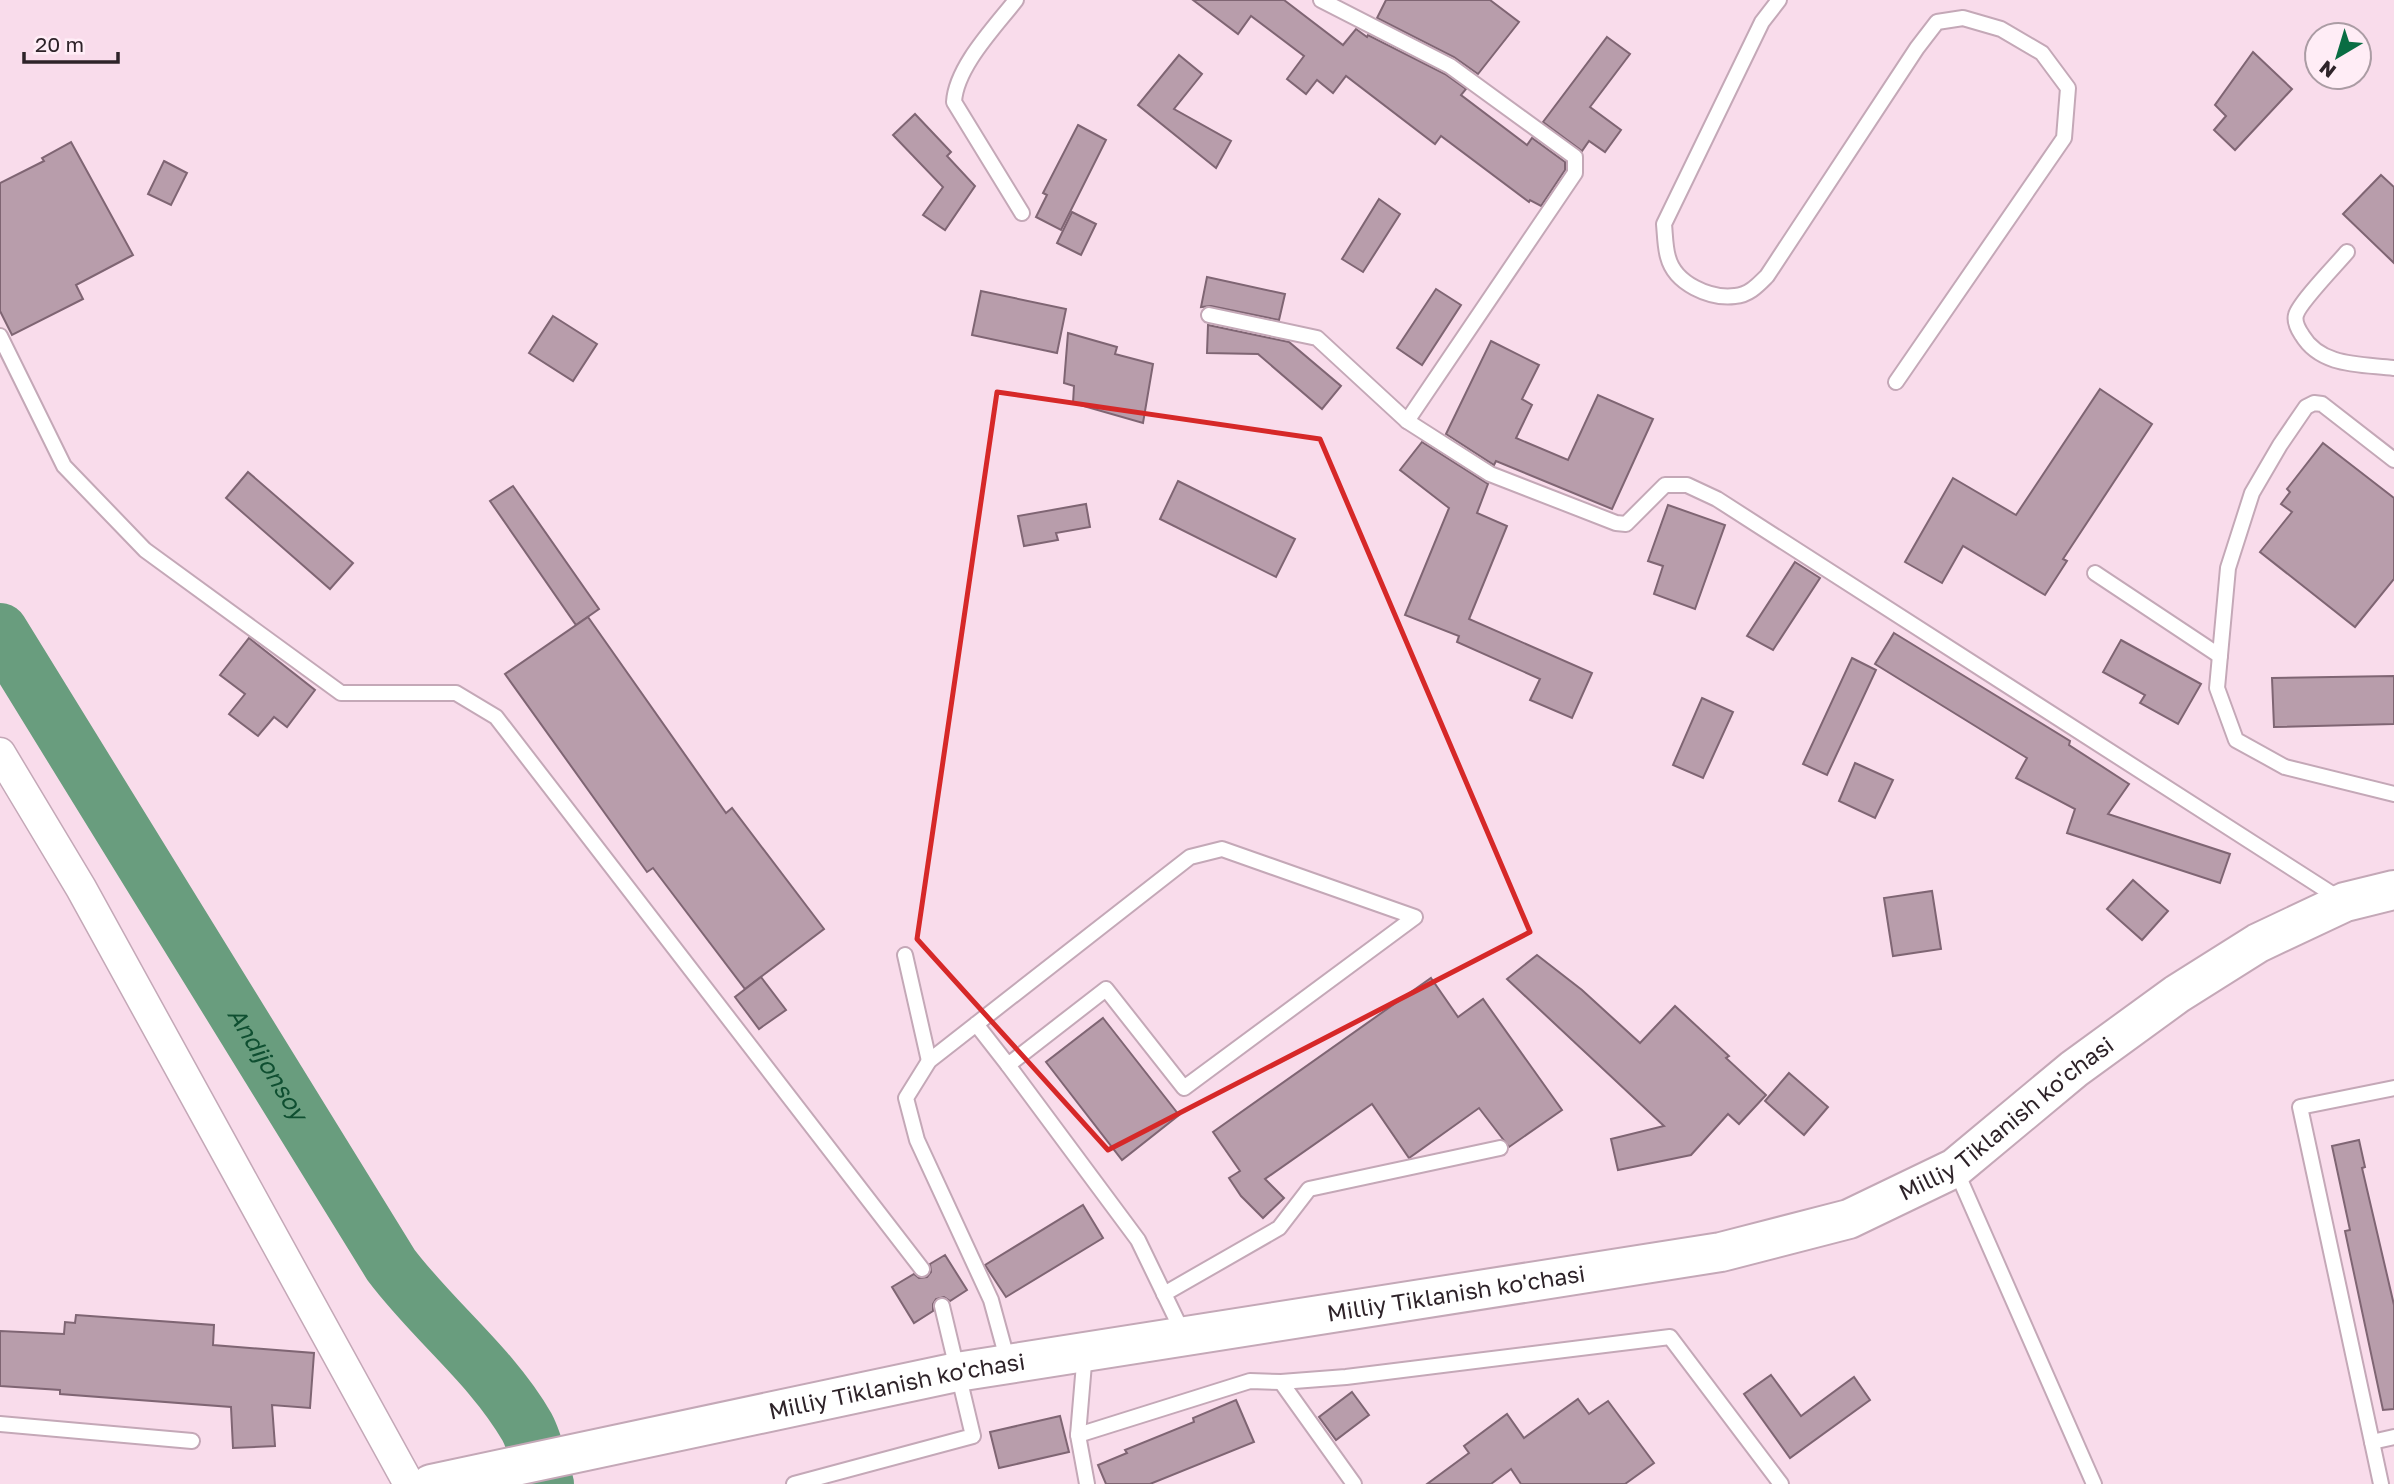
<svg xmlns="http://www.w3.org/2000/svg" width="2394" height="1484" font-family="'Golos Text',sans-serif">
	<rect width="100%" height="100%" fill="#f9dceb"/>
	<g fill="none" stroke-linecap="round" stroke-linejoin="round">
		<!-- river -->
		<path stroke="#699d7e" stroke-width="56" id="s1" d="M 0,631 L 391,1265 C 434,1322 491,1365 527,1427 C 536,1444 540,1466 546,1484"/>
	</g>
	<!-- building -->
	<g fill="#b89dab" stroke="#7f6573" stroke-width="2">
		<path d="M 1193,0 L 1284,0 L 1343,45 L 1356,29 L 1367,37 L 1368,35 L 1445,74 L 1466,89 L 1461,95 L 1527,145 L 1532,138 L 1565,162 L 1565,170 L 1541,206 L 1530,200 L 1529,202 L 1441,136 L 1435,144 L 1346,76 L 1333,93 L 1317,80 L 1306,94 L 1287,79 L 1304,56 L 1251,16 L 1238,34 Z"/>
		<path d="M 1386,0 L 1490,0 L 1519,22 L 1478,74 L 1454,57 L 1377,18 Z"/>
		<path d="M 1607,37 L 1630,54 L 1590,107 L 1621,130 L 1605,152 L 1589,141 L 1582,151 L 1543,122 Z"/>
		<path d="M 2253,52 L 2292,89 L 2235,150 L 2214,130 L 2226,116 L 2215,105 Z"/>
		<path d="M 1179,55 L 1202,74 L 1174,109 L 1231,141 L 1216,168 L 1138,105 Z"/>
		<path d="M 915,114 L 951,152 L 947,156 L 975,186 L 945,230 L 923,215 L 943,187 L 893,135 Z"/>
		<path d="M 1078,125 L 1106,140 L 1061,230 L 1036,217 L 1047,195 L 1043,193 Z"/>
		<path d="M 71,142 L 133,255 L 76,285 L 83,299 L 12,335 L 0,311 L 0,183 L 44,161 L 42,158 Z"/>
		<path d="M 164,161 L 187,173 L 171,205 L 148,194 Z"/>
		<path d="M 2381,175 L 2394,187 L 2394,263 L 2343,214 Z"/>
		<path d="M 1379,199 L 1400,214 L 1363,272 L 1342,259 Z"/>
		<path d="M 1072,212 L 1096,224 L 1081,255 L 1057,243 Z"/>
		<path d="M 1207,277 L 1285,294 L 1279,320 L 1211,306 L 1201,307 Z"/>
		<path d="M 1436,289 L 1461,305 L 1422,365 L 1397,348 Z"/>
		<path d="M 981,291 L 1066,309 L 1057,353 L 972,335 Z"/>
		<path d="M 553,316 L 597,344 L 573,381 L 529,353 Z"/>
		<path d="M 1208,325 L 1289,342 L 1341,386 L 1322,409 L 1258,354 L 1207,353 Z"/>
		<path d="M 1068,333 L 1117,347 L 1115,354 L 1153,364 L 1143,423 L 1073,403 L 1074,386 L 1064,383 Z"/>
		<path d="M 1491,341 L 1539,365 L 1522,399 L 1532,405 L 1516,438 L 1568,460 L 1598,395 L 1653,419 L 1612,509 L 1496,461 L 1494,465 L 1446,434 Z"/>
		<path d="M 2100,389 L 2152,424 L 2063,559 L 2067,561 L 2045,595 L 1963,546 L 1942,583 L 1905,562 L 1953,478 L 2016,515 Z"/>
		<path d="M 1422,442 L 1488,484 L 1477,513 L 1507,526 L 1469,619 L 1592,673 L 1572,718 L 1530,700 L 1540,679 L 1457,642 L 1459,636 L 1405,615 L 1449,508 L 1400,470 Z"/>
		<path d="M 2323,443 L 2394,498 L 2394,579 L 2355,627 L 2260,552 L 2292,512 L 2281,504 L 2290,492 L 2287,489 Z"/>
		<path d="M 248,472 L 353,563 L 330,589 L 226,498 Z"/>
		<path d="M 1178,481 L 1295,539 L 1276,577 L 1160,519 Z"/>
		<path d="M 513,486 L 599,609 L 576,625 L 490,501 Z"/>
		<path d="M 1086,504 L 1090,527 L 1056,533 L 1058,540 L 1024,546 L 1018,516 Z"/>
		<path d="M 1668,505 L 1725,525 L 1695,609 L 1654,594 L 1663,566 L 1648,561 Z"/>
		<path d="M 1795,562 L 1820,578 L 1773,650 L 1747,636 Z"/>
		<path d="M 588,617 L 726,813 L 732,808 L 824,929 L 745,989 L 653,868 L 647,872 L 505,674 Z"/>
		<path d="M 1894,633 L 2070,741 L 2069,745 L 2129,784 L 2108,814 L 2230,854 L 2220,883 L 2067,833 L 2075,809 L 2016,778 L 2027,758 L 1875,664 Z"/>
		<path d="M 249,638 L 315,690 L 287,727 L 274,717 L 258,736 L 229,714 L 245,694 L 220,675 Z"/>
		<path d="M 2121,640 L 2201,684 L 2178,724 L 2140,703 L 2145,695 L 2103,672 Z"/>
		<path d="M 1852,658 L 1876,670 L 1827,775 L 1803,764 Z"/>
		<path d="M 2394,676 L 2394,724 L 2274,727 L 2272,678 Z"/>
		<path d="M 1702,698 L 1733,712 L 1703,778 L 1673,765 Z"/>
		<path d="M 1855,763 L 1893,780 L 1875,818 L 1839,801 Z"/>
		<path d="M 2133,880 L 2168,911 L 2142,940 L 2107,909 Z"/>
		<path d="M 1932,891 L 1941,949 L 1893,956 L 1884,898 Z"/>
		<path d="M 1537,955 L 1582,990 L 1640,1043 L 1675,1006 L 1729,1056 L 1726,1058 L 1766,1095 L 1739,1124 L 1728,1114 L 1691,1155 L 1618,1170 L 1611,1139 L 1664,1126 L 1507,979 Z"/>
		<path d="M 761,977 L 786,1010 L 759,1029 L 735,997 Z"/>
		<path d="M 1431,978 L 1458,1017 L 1483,999 L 1562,1110 L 1509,1147 L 1479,1108 L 1409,1158 L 1372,1104 L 1265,1179 L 1284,1198 L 1263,1218 L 1241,1196 L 1229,1178 L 1240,1171 L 1213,1132 Z"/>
		<path d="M 1103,1018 L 1179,1115 L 1122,1160 L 1046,1062 Z"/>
		<path d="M 1789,1073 L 1828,1107 L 1804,1135 L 1765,1101 Z"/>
		<path d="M 2359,1140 L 2365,1167 L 2362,1168 L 2394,1305 L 2394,1409 L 2383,1410 L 2345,1231 L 2350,1230 L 2332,1146 Z"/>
		<path d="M 1083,1205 L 1103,1238 L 1006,1297 L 985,1265 Z"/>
		<path d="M 945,1255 L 967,1290 L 950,1301 L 944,1297 L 936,1299 L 933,1304 L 933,1311 L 914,1323 L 892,1287 L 914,1274 L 919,1278 L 927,1277 L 931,1272 L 930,1264 Z"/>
		<path d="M 76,1315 L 214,1325 L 213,1345 L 314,1353 L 310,1408 L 272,1405 L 275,1446 L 233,1448 L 231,1407 L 60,1394 L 60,1390 L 0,1386 L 0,1331 L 64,1334 L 65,1322 L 75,1323 Z"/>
		<path d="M 1771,1375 L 1801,1416 L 1854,1377 L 1870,1400 L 1790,1458 L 1744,1394 Z"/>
		<path d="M 1352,1392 L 1369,1415 L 1336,1440 L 1319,1417 Z"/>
		<path d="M 1578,1399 L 1589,1414 L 1608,1401 L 1654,1463 L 1625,1484 L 1521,1484 L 1511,1469 L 1491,1484 L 1427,1484 L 1469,1453 L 1464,1446 L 1507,1414 L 1524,1438 Z"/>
		<path d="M 1236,1400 L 1254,1442 L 1150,1484 L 1106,1484 L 1098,1465 L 1127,1453 L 1125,1450 L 1194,1422 L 1193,1418 Z"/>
		<path d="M 1060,1416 L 1069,1452 L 999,1468 L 990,1432 Z"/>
	</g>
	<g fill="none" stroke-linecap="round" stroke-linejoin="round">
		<!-- service casing -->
		<g stroke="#c4a8b7" stroke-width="18">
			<g id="service">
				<path d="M 1016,0 C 995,27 956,67 954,102 L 1022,213"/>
				<path d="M 1321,0 L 1450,66 L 1575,157 L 1575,173 L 1407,421"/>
				<path d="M 1779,0 L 1762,22 L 1664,224 C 1665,234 1665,247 1668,257 C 1675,284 1710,299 1735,296 C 1749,295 1758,285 1767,276 L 1917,48 L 1937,22 L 1963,18 L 2001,29 L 2042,53 L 2068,88 L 2064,138 L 1896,382"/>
				<path d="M 2347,252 C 2337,264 2299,303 2296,315 C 2294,322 2298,329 2302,335 C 2321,367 2361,364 2394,368"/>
				<path d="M 1209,315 L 1317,338 L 1407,421 L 1490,474 L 1616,523 L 1626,524 L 1665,485 L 1687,485 L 1717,499 L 2340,899"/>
				<path d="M 0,336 L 64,466 L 145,550 L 341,693 L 456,693 L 496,717 L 922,1269"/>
				<path d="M 2394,460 L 2322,404 L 2314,403 L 2306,407 L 2280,445 L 2252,493 L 2228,568 L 2217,688 L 2236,740 L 2285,767 L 2394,794"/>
				<path d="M 2095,573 L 2220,656"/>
				<path d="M 905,955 L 929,1061"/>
				<path d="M 976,1024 L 1008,1065 L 1106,989 L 1184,1088 L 1415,917 L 1222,849 L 1190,857 L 929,1061 L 906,1098 L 917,1140 L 991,1300 L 1008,1362"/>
				<path d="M 1008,1065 L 1138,1240 L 1184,1335"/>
				<path d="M 2394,1088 L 2300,1107 L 2372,1442 L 2394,1437"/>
				<path d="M 1955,1168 L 2094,1484"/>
				<path d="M 1164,1294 L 1279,1228 L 1309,1189 L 1500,1148"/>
				<path d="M 1085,1352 L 1078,1435 L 1087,1484"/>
				<path d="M 1281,1382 L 1354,1484"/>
				<path d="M 0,1424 L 192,1441"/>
				<path d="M 1078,1435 L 1250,1381 L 1281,1382 L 1346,1377 L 1670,1337 L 1781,1484"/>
				<path d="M 2372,1442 L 2381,1484"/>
				<path d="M 794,1484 L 973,1436 L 942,1306"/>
			</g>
		</g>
		<!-- minor casing -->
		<g stroke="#c4a8b7" stroke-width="33">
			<path id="minor" d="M 0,753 L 81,888 L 409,1484"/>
		</g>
		<!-- secondary casing -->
		<g stroke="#c4a8b7" stroke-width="42">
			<g id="secondary">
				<path id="s2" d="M 431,1484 L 957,1372 L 1721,1252 L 1849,1219 L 1955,1168 L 2074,1069 L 2177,994 L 2258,943 L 2345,902 L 2394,890"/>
			</g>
		</g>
		<!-- service -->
		<use href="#service" stroke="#fff" stroke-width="14"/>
		<!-- minor -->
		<use href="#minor" stroke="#fff" stroke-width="30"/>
		<!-- secondary -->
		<use href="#secondary" stroke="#fff" stroke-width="38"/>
	</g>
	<!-- marked area -->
	<path fill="none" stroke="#d62828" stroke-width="5" stroke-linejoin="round" d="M 997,392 L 1320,439 L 1530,932 L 1108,1150 L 917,939 Z"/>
	<g text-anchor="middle" stroke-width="5" stroke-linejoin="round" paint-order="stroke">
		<!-- street labels -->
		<g font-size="23" fill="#2e2329" stroke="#ffedf6">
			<text dy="8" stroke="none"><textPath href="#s2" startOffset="1631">Milliy Tiklanish ko'chasi</textPath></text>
			<text dy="8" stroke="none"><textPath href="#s2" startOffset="1043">Milliy Tiklanish ko'chasi</textPath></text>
			<text dy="8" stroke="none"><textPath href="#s2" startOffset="476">Milliy Tiklanish ko'chasi</textPath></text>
		</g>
		<!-- water labels -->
		<g font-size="24" font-style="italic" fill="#0f4f31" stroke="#ffedf6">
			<text dy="8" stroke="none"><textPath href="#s1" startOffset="509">Andijonsoy</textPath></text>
		</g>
	</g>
	<!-- north arrow -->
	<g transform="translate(2338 56) rotate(218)"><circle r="33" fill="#ffedf6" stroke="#ab9ca4" stroke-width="2"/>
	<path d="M0-5L12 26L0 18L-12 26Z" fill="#096d43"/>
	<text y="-10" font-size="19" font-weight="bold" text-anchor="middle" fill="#2e2329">N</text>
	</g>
	<!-- scale -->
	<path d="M24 52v10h94v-10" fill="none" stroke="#2e2329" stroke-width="3.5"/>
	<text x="35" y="52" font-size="21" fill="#2e2329" stroke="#ffedf6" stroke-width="5" paint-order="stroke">20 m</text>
</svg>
